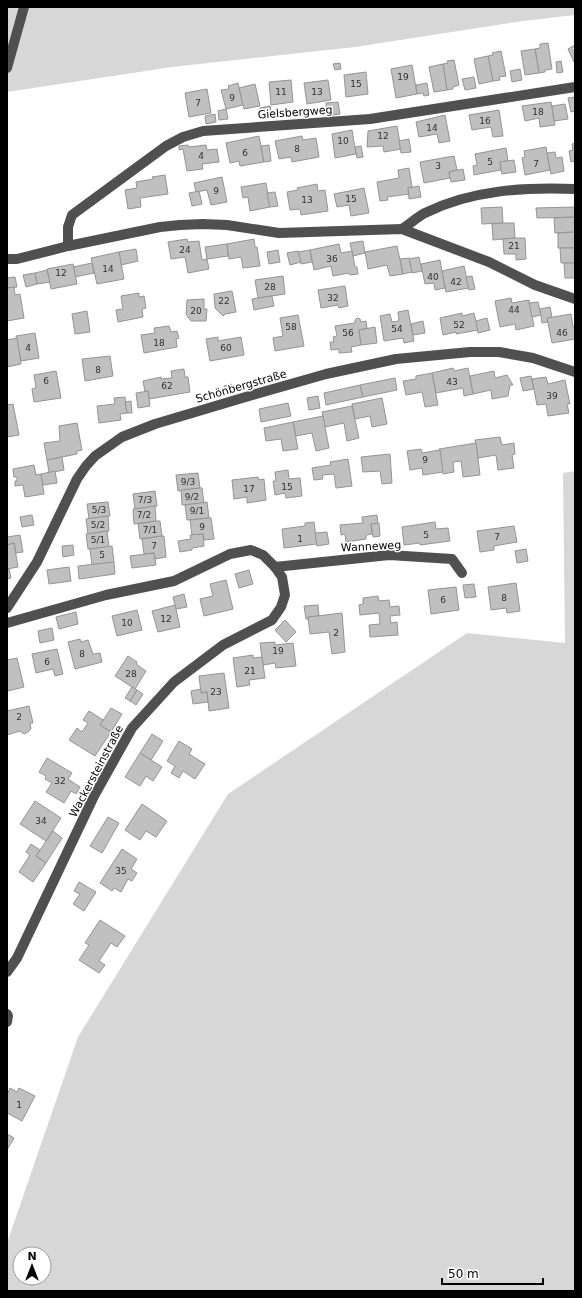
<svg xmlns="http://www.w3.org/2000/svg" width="582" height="1298" font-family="'DejaVu Sans',sans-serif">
	<rect width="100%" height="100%" fill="#fff"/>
	<!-- green -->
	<g fill="#d7d7d7" fill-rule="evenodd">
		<path d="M 8,7 L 575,7 L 575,15 L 523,21 L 355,47 L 172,67 L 7,92 Z"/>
		<path d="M 575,471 L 575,1291 L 7,1291 L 7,1243 L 78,1037 L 228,794 L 467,633 L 565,643 L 563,473 ZM 20,1254 L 44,1254 L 44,1278 L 20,1278 Z"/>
	</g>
	<!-- building -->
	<g fill="#c0c0c0" stroke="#949494">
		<path d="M 548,43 L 552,69 L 545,70 L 545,72 L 539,73 L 535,49 L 540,48 L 540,44 Z"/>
		<path d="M 575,45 L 575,61 L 574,62 L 568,49 Z"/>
		<path d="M 535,49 L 539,73 L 525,75 L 521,51 Z"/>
		<path d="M 501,51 L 506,76 L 499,77 L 500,80 L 493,81 L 488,56 L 493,55 L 492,53 Z"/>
		<path d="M 488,56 L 493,81 L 479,84 L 474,59 Z"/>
		<path d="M 454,60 L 459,85 L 453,87 L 453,89 L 447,90 L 443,64 L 448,63 L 447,61 Z"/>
		<path d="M 561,61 L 563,72 L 557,73 L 556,62 Z"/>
		<path d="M 340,63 L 341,69 L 335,70 L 333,64 Z"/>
		<path d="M 443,64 L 447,90 L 434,92 L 429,67 Z"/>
		<path d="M 412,65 L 417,94 L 396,98 L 391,69 Z"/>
		<path d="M 520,69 L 522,80 L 512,82 L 510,71 Z"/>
		<path d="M 366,72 L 368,94 L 346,97 L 344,75 Z"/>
		<path d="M 474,77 L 476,88 L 465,90 L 462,79 Z"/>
		<path d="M 291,80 L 293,102 L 271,105 L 269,82 Z"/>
		<path d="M 328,80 L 331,100 L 307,104 L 304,83 Z"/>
		<path d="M 238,83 L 243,105 L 226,109 L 221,90 L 229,89 L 228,86 Z"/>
		<path d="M 427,83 L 429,95 L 424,96 L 423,93 L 417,94 L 416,85 Z"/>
		<path d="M 255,84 L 260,106 L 244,109 L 239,88 Z"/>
		<path d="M 207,89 L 211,113 L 189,117 L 185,93 Z"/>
		<path d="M 575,97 L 575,111 L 571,112 L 568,98 Z"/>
		<path d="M 338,102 L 340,114 L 327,116 L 326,103 Z"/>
		<path d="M 551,102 L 555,125 L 540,127 L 539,118 L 525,121 L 522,106 Z"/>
		<path d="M 565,104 L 568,119 L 554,121 L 552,106 Z"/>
		<path d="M 270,106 L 272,116 L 262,118 L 260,108 Z"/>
		<path d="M 226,109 L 228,119 L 219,120 L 218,111 Z"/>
		<path d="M 499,110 L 503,136 L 493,137 L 491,127 L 472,130 L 469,115 Z"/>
		<path d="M 215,114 L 216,122 L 206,124 L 205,116 Z"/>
		<path d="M 445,115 L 450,141 L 439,143 L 437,134 L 419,137 L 416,122 Z"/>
		<path d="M 397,126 L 401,149 L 384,152 L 383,146 L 367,147 L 368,131 Z"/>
		<path d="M 352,130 L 356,154 L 335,158 L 332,134 Z"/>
		<path d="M 259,136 L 264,162 L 240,166 L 239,161 L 230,163 L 226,143 Z"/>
		<path d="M 302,136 L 303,140 L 316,138 L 319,157 L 292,162 L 291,157 L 279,159 L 275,141 Z"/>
		<path d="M 409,139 L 411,152 L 401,153 L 399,141 Z"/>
		<path d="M 575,143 L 575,161 L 571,162 L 569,151 L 573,150 L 572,144 Z"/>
		<path d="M 188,145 L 189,147 L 206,145 L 207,150 L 217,149 L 219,162 L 202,164 L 203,169 L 187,171 L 183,149 L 179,150 L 179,146 Z"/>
		<path d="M 269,145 L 271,161 L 264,162 L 261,146 Z"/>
		<path d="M 361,146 L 363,157 L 357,158 L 355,147 Z"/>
		<path d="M 546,147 L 550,170 L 525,175 L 522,158 L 525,157 L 524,151 Z"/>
		<path d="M 506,148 L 508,161 L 500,162 L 501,170 L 474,175 L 473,166 L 477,165 L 475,154 Z"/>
		<path d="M 555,152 L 556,158 L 562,157 L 564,171 L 551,174 L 547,153 Z"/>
		<path d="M 454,156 L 457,170 L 449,172 L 450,178 L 424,183 L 420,162 Z"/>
		<path d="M 514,160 L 516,172 L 502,174 L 500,162 Z"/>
		<path d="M 409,168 L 412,187 L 408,188 L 409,194 L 387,197 L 388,200 L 380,201 L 377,182 L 399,178 L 398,170 Z"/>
		<path d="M 463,169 L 465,180 L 451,182 L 449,172 Z"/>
		<path d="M 165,175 L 168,194 L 140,198 L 141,207 L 128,209 L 125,190 L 137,188 L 136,182 L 153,179 L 152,177 Z"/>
		<path d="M 222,177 L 227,202 L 211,205 L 207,190 L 196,192 L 194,183 Z"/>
		<path d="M 266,183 L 270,207 L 250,211 L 248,197 L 243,198 L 241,187 Z"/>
		<path d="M 317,184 L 318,191 L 325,190 L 328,211 L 301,215 L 300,209 L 290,210 L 287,192 L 298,190 L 297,188 Z"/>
		<path d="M 419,186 L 421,197 L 409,199 L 408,188 Z"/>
		<path d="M 364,188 L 369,213 L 351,216 L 349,205 L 337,207 L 334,194 Z"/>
		<path d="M 199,191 L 202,204 L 192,206 L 189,193 Z"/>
		<path d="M 275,192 L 278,206 L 270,207 L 267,193 Z"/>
		<path d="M 502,207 L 503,223 L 482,224 L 481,208 Z"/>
		<path d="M 575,207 L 575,217 L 537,218 L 536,208 Z"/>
		<path d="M 575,217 L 575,232 L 555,233 L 554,218 Z"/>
		<path d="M 503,223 L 514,223 L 515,238 L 493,240 L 492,224 Z"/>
		<path d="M 575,232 L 575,248 L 558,248 L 558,233 Z"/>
		<path d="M 515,238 L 525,238 L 526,259 L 516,260 L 516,254 L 504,254 L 503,239 Z"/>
		<path d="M 187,239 L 188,242 L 199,241 L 202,260 L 207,259 L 209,269 L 188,273 L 185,257 L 171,259 L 168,242 Z"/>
		<path d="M 254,239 L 255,247 L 257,247 L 260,266 L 243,268 L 241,257 L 229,259 L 227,244 Z"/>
		<path d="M 363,241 L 365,253 L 353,256 L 350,243 Z"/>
		<path d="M 227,244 L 228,256 L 207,259 L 205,247 Z"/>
		<path d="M 339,244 L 341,253 L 352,251 L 355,267 L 357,267 L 358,274 L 350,275 L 349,273 L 333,276 L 331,266 L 314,270 L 310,250 Z"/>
		<path d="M 397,246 L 403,274 L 390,276 L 387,265 L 368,269 L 365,252 Z"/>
		<path d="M 560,248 L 575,248 L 575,263 L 561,263 Z"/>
		<path d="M 136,249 L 138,261 L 121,265 L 119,252 Z"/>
		<path d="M 278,250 L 280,262 L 269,264 L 267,252 Z"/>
		<path d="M 310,250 L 312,262 L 301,264 L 298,252 Z"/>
		<path d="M 298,251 L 301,262 L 290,265 L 287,253 Z"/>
		<path d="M 119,252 L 124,279 L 97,284 L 91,258 Z"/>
		<path d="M 419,257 L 422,271 L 412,273 L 409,259 Z"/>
		<path d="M 409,258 L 412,272 L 403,274 L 400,259 Z"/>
		<path d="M 440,260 L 445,288 L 435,290 L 434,283 L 425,284 L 421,264 Z"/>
		<path d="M 92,263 L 94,273 L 75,277 L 73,267 Z"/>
		<path d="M 564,263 L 575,263 L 575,278 L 565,278 Z"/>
		<path d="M 73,264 L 77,284 L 51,289 L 47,269 Z"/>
		<path d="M 464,266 L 469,288 L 446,292 L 442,271 Z"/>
		<path d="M 47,270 L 50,282 L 37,284 L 35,273 Z"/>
		<path d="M 35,273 L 37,284 L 26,287 L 23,275 Z"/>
		<path d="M 283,276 L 285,294 L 258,298 L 255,280 Z"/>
		<path d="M 472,276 L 475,289 L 469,290 L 466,277 Z"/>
		<path d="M 15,277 L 17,287 L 7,288 L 7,278 Z"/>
		<path d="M 345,286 L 348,306 L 339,308 L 338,305 L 321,308 L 318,290 Z"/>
		<path d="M 14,287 L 15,295 L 20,294 L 24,318 L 7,321 L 7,288 Z"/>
		<path d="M 232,291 L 236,312 L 225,314 L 223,316 L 215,308 L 214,294 Z"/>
		<path d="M 139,293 L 139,297 L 144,296 L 146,308 L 142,309 L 143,317 L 118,322 L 116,310 L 123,309 L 121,296 Z"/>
		<path d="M 272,296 L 274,306 L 254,310 L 252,299 Z"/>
		<path d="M 511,298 L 512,303 L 529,300 L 534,326 L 516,330 L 515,324 L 500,327 L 495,301 Z"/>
		<path d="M 204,299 L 204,309 L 207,309 L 206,321 L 191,321 L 186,314 L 187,300 Z"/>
		<path d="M 538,302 L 541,315 L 532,317 L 529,303 Z"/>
		<path d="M 550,307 L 552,317 L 547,318 L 548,322 L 542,323 L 540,309 Z"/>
		<path d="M 408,310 L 414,341 L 404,343 L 403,338 L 384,341 L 380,316 L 390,314 L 392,322 L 399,321 L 398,312 Z"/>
		<path d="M 87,311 L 90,332 L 75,334 L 72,314 Z"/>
		<path d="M 462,313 L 462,316 L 474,313 L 478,330 L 456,334 L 456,332 L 443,335 L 440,318 Z"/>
		<path d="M 571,314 L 573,327 L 575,327 L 575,339 L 552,343 L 547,318 Z"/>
		<path d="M 298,315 L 304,346 L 275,351 L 273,338 L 283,336 L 280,318 Z"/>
		<path d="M 357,318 L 360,319 L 361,322 L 366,321 L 367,328 L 359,330 L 361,345 L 351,347 L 352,352 L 339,353 L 339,349 L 331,350 L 330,342 L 334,342 L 333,337 L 337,336 L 335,326 L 355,323 L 355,320 Z"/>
		<path d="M 487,318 L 490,330 L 478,333 L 476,321 Z"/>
		<path d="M 423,321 L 425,333 L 413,335 L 411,324 Z"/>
		<path d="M 169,326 L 171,332 L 177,331 L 179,338 L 176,339 L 177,347 L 144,353 L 141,335 L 155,333 L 154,328 Z"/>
		<path d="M 375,327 L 377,343 L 361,345 L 359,330 Z"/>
		<path d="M 35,333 L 39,358 L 21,361 L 16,336 Z"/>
		<path d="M 218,337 L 218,341 L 241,337 L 244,355 L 210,361 L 206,339 Z"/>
		<path d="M 17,338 L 21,364 L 7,367 L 7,340 Z"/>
		<path d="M 110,356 L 113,376 L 85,381 L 82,359 Z"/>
		<path d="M 453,368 L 454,371 L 468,368 L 473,394 L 464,396 L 463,388 L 436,393 L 432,373 Z"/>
		<path d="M 184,369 L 185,377 L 188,377 L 190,392 L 149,399 L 148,391 L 145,392 L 143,381 L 161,377 L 161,379 L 172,378 L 171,371 Z"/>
		<path d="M 56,371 L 61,398 L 34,402 L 32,389 L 36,388 L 34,375 Z"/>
		<path d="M 494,371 L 495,378 L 507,375 L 513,385 L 510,385 L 508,396 L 492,399 L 491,390 L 473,394 L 470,376 Z"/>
		<path d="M 432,373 L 438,405 L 425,407 L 422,392 L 406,395 L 403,381 L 416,379 L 416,376 Z"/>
		<path d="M 531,376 L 534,389 L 523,391 L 520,378 Z"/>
		<path d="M 546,377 L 548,384 L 565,380 L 570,404 L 567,404 L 569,413 L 548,416 L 546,404 L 537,405 L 532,379 Z"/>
		<path d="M 395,378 L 397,390 L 363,397 L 360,385 Z"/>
		<path d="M 231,384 L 232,389 L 226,391 L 224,386 Z"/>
		<path d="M 360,385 L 363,397 L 326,405 L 324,393 Z"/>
		<path d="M 148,391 L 150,406 L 138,408 L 136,393 Z"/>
		<path d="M 318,396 L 320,408 L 309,410 L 307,398 Z"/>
		<path d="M 125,397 L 127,413 L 120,414 L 121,420 L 99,423 L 97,406 L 115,404 L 114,398 Z"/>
		<path d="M 382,398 L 387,424 L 372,427 L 370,416 L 355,419 L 352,404 Z"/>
		<path d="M 131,401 L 132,413 L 127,413 L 125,402 Z"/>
		<path d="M 288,403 L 291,416 L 261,422 L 259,409 Z"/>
		<path d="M 13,404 L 19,435 L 7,437 L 7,405 Z"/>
		<path d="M 352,406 L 359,438 L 347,441 L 344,423 L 325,427 L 322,412 Z"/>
		<path d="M 323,416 L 329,448 L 316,451 L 312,433 L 296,436 L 293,422 Z"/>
		<path d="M 293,422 L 298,449 L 283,451 L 281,439 L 266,441 L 264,428 Z"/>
		<path d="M 77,423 L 82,450 L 77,451 L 77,454 L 47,460 L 44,443 L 60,441 L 59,426 Z"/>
		<path d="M 500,437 L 502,445 L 514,443 L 515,454 L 512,455 L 514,468 L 498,470 L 496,455 L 478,458 L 475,440 Z"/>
		<path d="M 476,443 L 480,475 L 463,477 L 461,461 L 453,462 L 454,472 L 443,474 L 439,449 Z"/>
		<path d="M 421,449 L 422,453 L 440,450 L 443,472 L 423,475 L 422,468 L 410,470 L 407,451 Z"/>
		<path d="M 390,454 L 392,483 L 382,484 L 380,471 L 363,472 L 361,457 Z"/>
		<path d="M 62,457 L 64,470 L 49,473 L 47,460 Z"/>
		<path d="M 348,459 L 352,486 L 336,488 L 334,474 L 322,475 L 323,479 L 314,480 L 312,468 L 331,465 L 330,462 Z"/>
		<path d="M 34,465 L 36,475 L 41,474 L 44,494 L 25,497 L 23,485 L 15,486 L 15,481 L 17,481 L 17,477 L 14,477 L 13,469 Z"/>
		<path d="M 288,470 L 289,479 L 300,478 L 302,496 L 286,498 L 285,493 L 275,495 L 273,481 L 276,481 L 275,472 Z"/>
		<path d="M 55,471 L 57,483 L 43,485 L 41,474 Z"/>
		<path d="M 198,473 L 200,488 L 178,491 L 176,475 Z"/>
		<path d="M 258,477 L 259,480 L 264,479 L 266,500 L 247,503 L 247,497 L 234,499 L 232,480 Z"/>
		<path d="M 200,488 L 202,488 L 204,503 L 182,505 L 181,490 Z"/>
		<path d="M 155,491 L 157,506 L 135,509 L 133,494 Z"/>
		<path d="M 108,502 L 110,516 L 89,519 L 87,504 Z"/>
		<path d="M 207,502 L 209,518 L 187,520 L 185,505 Z"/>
		<path d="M 155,506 L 156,521 L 134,524 L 133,509 Z"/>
		<path d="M 32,515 L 34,525 L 22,527 L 20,517 Z"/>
		<path d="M 377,515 L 378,524 L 371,524 L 372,534 L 366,535 L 366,539 L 346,542 L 345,534 L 341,535 L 340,525 L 363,523 L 362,517 Z"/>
		<path d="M 108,516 L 109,531 L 88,534 L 86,519 Z"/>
		<path d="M 209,518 L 211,518 L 214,539 L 204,540 L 203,534 L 192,535 L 190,520 Z"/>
		<path d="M 156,521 L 160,521 L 162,536 L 140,539 L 138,524 Z"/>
		<path d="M 314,522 L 317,544 L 284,548 L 282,529 L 305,526 L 305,523 Z"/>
		<path d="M 435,522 L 436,529 L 448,528 L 450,541 L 420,545 L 420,543 L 404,545 L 402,527 Z"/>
		<path d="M 379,523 L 380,536 L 373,537 L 371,524 Z"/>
		<path d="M 514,526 L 517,542 L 494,546 L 494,550 L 480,552 L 477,531 Z"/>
		<path d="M 107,531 L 109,547 L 88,549 L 86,534 Z"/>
		<path d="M 327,532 L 329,544 L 317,546 L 315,533 Z"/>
		<path d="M 203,534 L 204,546 L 192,548 L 192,550 L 180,552 L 178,541 L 191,539 L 190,535 Z"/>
		<path d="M 20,535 L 23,552 L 16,553 L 14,543 L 7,545 L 7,537 Z"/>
		<path d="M 162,536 L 164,536 L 166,557 L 155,559 L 154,553 L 144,554 L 142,539 Z"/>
		<path d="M 14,543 L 18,567 L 7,569 L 7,545 Z"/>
		<path d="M 73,545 L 74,555 L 63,557 L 62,546 Z"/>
		<path d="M 112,546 L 114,562 L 92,565 L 90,549 Z"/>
		<path d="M 526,549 L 528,561 L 517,563 L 515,551 Z"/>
		<path d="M 154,553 L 156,565 L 132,568 L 130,556 Z"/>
		<path d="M 114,562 L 115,574 L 79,579 L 78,566 Z"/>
		<path d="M 69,567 L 71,581 L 49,584 L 47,570 Z"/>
		<path d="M 7,569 L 9,569 L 11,578 L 7,579 Z"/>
		<path d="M 249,570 L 253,584 L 239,588 L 235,574 Z"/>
		<path d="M 226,580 L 233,609 L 204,616 L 200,599 L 213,596 L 210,584 Z"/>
		<path d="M 516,583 L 520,611 L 507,613 L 506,608 L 491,610 L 488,587 Z"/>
		<path d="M 474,584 L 476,597 L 465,598 L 463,585 Z"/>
		<path d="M 456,587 L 459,610 L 431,614 L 428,590 Z"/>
		<path d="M 184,594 L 187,607 L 176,609 L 173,597 Z"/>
		<path d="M 378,596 L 379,601 L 389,600 L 390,607 L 399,606 L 400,615 L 390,616 L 391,623 L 397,622 L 398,635 L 370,637 L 369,625 L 380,624 L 379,613 L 360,615 L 359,605 L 363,604 L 363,598 Z"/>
		<path d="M 175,605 L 180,627 L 158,632 L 152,611 Z"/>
		<path d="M 318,605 L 319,616 L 308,617 L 308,619 L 306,619 L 304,606 Z"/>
		<path d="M 137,610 L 142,630 L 117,636 L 112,616 Z"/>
		<path d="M 76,612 L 78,624 L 59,629 L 56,617 Z"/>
		<path d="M 342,613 L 345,652 L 332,654 L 329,632 L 310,634 L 308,617 Z"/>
		<path d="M 285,620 L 296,632 L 286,642 L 275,630 Z"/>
		<path d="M 52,628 L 54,640 L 40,643 L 38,631 Z"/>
		<path d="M 80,639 L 81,642 L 88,640 L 93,654 L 100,653 L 102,662 L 75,669 L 68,642 Z"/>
		<path d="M 275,642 L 275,645 L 293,643 L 296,666 L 276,668 L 275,663 L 263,665 L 260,643 Z"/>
		<path d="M 57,649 L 63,674 L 55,676 L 53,669 L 36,673 L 32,654 Z"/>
		<path d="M 253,655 L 253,658 L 262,657 L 265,678 L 249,680 L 250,685 L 237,687 L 233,658 Z"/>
		<path d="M 128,656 L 137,662 L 136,664 L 146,671 L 135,689 L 115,676 Z"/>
		<path d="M 17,658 L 24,687 L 8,691 L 7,684 L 7,660 Z"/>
		<path d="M 224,673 L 229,708 L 209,711 L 207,692 L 201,693 L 199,676 Z"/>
		<path d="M 132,687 L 137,690 L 130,701 L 125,698 Z"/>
		<path d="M 201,689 L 201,693 L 207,692 L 208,702 L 193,704 L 191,691 Z"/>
		<path d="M 137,690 L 143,694 L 136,705 L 130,701 Z"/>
		<path d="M 29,706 L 33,723 L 30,723 L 31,729 L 28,732 L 24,734 L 20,731 L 7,735 L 7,711 Z"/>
		<path d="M 111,708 L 122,714 L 111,732 L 100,725 Z"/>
		<path d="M 89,711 L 103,720 L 100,725 L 111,732 L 95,756 L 69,740 L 77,728 L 82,732 L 88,723 L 83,720 Z"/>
		<path d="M 152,734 L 163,741 L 151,760 L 140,753 Z"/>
		<path d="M 179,741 L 192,749 L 189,754 L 205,764 L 195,779 L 183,771 L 179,778 L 171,773 L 175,766 L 167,761 Z"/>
		<path d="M 140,753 L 162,767 L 153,781 L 146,776 L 140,786 L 125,777 Z"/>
		<path d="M 47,758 L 72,773 L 68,779 L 80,787 L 76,794 L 71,791 L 64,803 L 46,792 L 52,783 L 45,779 L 46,776 L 39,772 Z"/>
		<path d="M 35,801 L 61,818 L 46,841 L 20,824 Z"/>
		<path d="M 142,804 L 167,821 L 156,837 L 146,831 L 140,840 L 125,830 Z"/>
		<path d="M 108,817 L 119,823 L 102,853 L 90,846 Z"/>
		<path d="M 53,831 L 62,838 L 46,863 L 36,856 Z"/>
		<path d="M 31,844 L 40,850 L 36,856 L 46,863 L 33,882 L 19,872 L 30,855 L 26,852 Z"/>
		<path d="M 122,849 L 137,859 L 131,869 L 137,873 L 132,881 L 128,879 L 121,892 L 114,888 L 112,891 L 100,883 Z"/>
		<path d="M 79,882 L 96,892 L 84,911 L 73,904 L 80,894 L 74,891 Z"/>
		<path d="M 100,920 L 125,936 L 117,947 L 111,943 L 99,961 L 105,965 L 99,973 L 79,960 L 89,945 L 85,943 Z"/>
		<path d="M 10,1088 L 17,1092 L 19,1088 L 35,1096 L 22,1121 L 7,1113 L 7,1095 Z"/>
		<path d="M 7,1134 L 14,1138 L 7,1150 Z"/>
	</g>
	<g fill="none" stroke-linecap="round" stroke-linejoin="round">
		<!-- minor -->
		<g stroke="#505050" stroke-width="10">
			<path d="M 7,68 L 24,7"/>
			<path d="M 402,229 C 410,224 417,217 425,213 C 471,190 525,187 575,189"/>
			<path d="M 68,246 L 68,227 L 72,215 L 166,146 L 183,137 L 203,131 L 370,119 L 575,87"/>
			<path d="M 7,259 L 17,259 L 68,246 L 160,227 L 180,225 L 203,224 L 227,225 L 279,233 L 402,229 L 489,262 L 535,285 L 575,299"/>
			<path d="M 275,567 L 389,555 L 452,559 L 462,573"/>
			<path d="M 7,608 L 37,562 L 77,479 L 86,466 L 95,456 L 122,437 L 155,424 L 249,396 L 326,374 L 396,359 L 470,352 L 499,352 L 533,358 L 575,372"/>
			<path d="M 7,623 L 106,595 L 174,581 L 230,554 L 251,550 L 263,555 L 275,567 L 282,577 L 285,595 L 281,607 L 272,620 L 223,645 L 174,682 L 132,728 L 94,796 L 17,958 L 7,972"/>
			<path d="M 7,1014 L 8,1016 L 7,1022"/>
		</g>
	</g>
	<g text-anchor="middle" stroke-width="3" stroke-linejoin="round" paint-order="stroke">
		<!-- number labels -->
		<g font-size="9" fill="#303030">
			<text x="403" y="80">19</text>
			<text x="356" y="87">15</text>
			<text x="281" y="95">11</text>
			<text x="317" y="95">13</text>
			<text x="232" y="101">9</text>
			<text x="198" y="106">7</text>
			<text x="538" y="115">18</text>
			<text x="485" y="124">16</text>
			<text x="432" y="131">14</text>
			<text x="383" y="139">12</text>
			<text x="343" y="144">10</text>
			<text x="297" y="152">8</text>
			<text x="245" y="156">6</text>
			<text x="201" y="159">4</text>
			<text x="490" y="165">5</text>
			<text x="536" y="167">7</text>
			<text x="438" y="169">3</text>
			<text x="216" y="194">9</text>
			<text x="351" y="202">15</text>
			<text x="307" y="203">13</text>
			<text x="514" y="249">21</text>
			<text x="185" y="253">24</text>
			<text x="332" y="262">36</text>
			<text x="108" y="272">14</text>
			<text x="61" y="276">12</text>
			<text x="433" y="280">40</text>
			<text x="456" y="285">42</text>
			<text x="270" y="290">28</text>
			<text x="333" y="301">32</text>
			<text x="224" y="304">22</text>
			<text x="514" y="313">44</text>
			<text x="196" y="314">20</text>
			<text x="459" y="328">52</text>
			<text x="291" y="330">58</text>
			<text x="397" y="332">54</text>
			<text x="348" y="336">56</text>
			<text x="562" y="336">46</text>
			<text x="159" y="346">18</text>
			<text x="28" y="351">4</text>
			<text x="226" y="351">60</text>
			<text x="98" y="373">8</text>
			<text x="46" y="384">6</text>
			<text x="452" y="385">43</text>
			<text x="167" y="389">62</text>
			<text x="552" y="399">39</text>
			<text x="425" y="463">9</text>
			<text x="188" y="485">9/3</text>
			<text x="287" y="490">15</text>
			<text x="249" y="492">17</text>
			<text x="192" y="500">9/2</text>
			<text x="145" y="503">7/3</text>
			<text x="99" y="513">5/3</text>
			<text x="197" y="514">9/1</text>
			<text x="144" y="518">7/2</text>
			<text x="98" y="528">5/2</text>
			<text x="202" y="530">9</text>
			<text x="150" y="533">7/1</text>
			<text x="426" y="538">5</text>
			<text x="497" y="540">7</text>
			<text x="300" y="542">1</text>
			<text x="98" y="543">5/1</text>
			<text x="154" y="549">7</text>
			<text x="102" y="558">5</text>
			<text x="504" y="601">8</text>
			<text x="443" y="603">6</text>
			<text x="166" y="622">12</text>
			<text x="127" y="626">10</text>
			<text x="336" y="636">2</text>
			<text x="278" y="654">19</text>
			<text x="82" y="657">8</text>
			<text x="47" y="665">6</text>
			<text x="250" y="674">21</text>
			<text x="131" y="677">28</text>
			<text x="216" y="695">23</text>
			<text x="19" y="720">2</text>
			<text x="60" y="784">32</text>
			<text x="41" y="824">34</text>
			<text x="121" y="874">35</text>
			<text x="19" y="1108">1</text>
		</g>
		<!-- street labels -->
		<g font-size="11" fill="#000" stroke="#fff">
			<text transform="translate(295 112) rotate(-4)" y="4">Gielsbergweg</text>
			<text transform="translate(241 386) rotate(-16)" y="4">Schönbergstraße</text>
			<text transform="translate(371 546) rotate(-3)" y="4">Wanneweg</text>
			<text transform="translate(96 771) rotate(-62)" y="4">Wackersteinstraße</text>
		</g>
	</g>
	<!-- border -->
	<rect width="582" height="1298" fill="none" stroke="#000000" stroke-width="16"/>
	<!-- north arrow -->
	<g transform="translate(32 1266)"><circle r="19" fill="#ffffff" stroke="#999999"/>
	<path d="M0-3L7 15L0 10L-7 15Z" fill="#000000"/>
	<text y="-6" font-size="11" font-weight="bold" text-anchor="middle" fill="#000000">N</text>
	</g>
	<!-- scale -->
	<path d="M442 1278v6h101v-6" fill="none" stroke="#000000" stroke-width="2"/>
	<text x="448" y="1278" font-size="12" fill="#000000" stroke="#ffffff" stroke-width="3" paint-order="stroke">50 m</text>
</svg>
